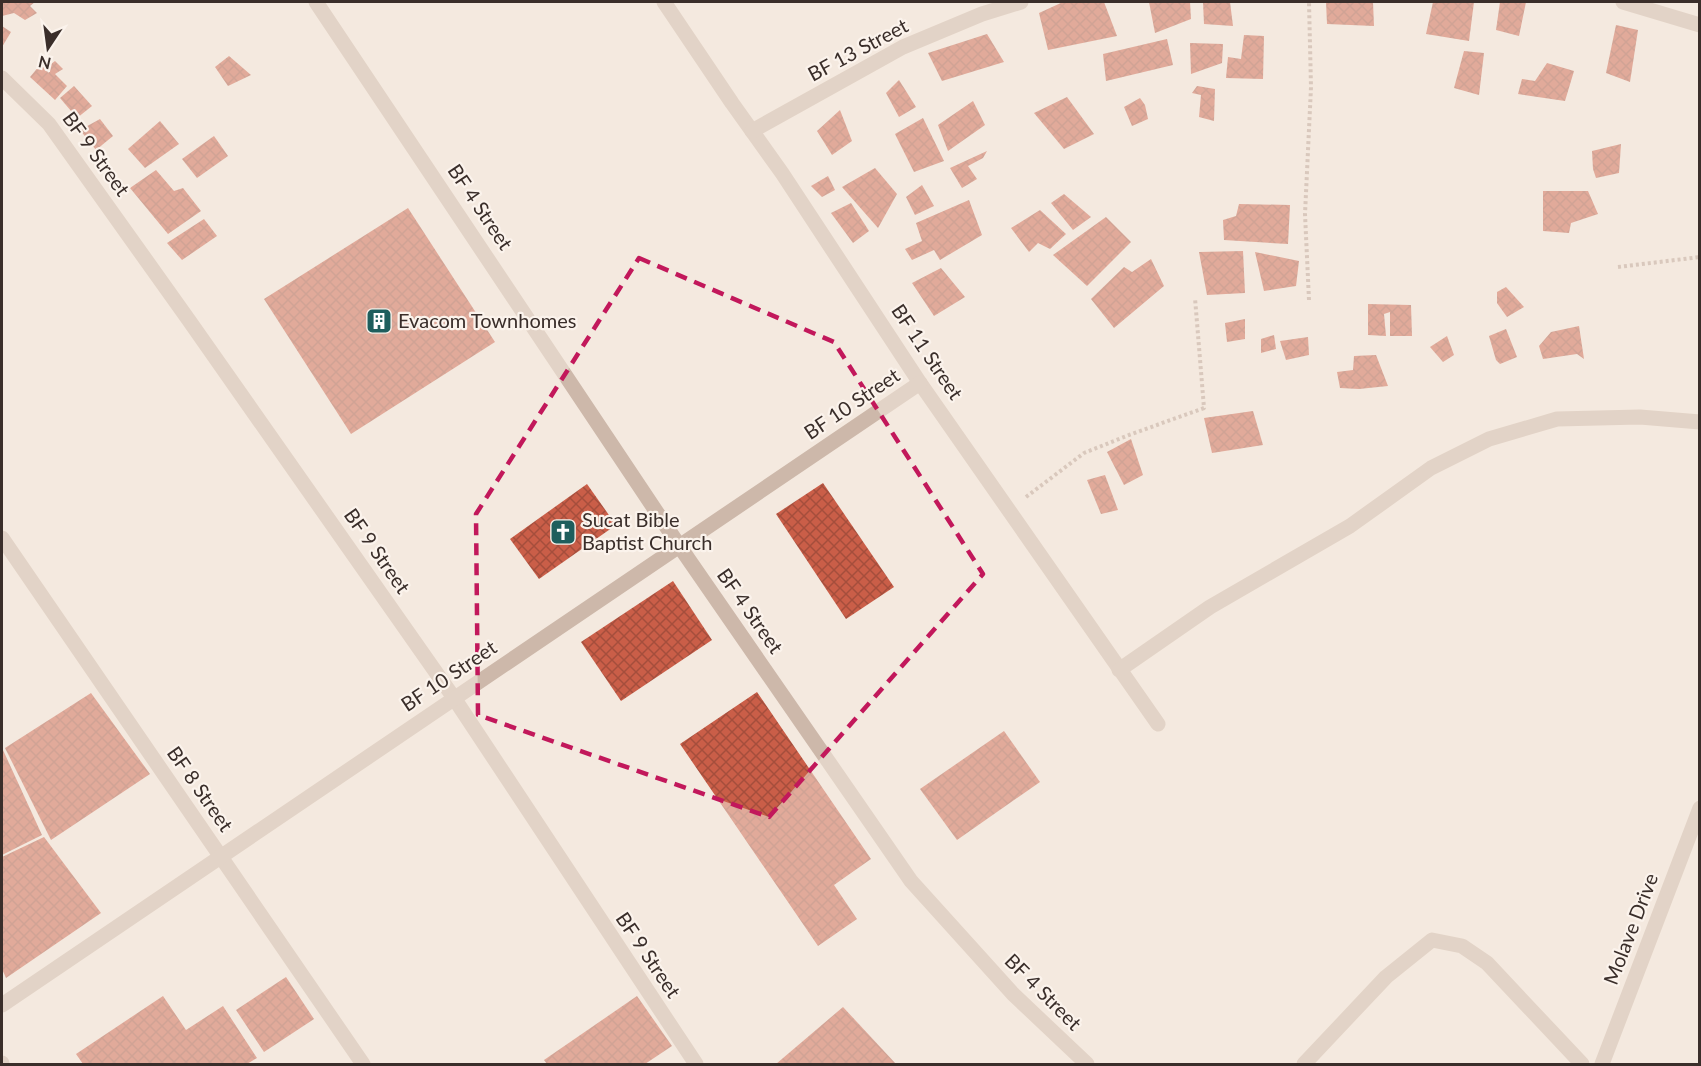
<svg xmlns="http://www.w3.org/2000/svg" width="1701" height="1066" font-family="Lato,sans-serif">
	<defs>
		<pattern id="building-cross-hatch" width="8" height="8" patternUnits="userSpaceOnUse" patternTransform="scale(1.5)"><rect width="8" height="8" fill="#ca5e48"/><path d="M0 0l8 8M0 8l8-8" fill="none" stroke="#a54e3c"/></pattern>
	</defs>
	<rect width="100%" height="100%" fill="#f4e9df"/>
	<!-- building -->
	<g fill="url(#building-cross-hatch)">
		<path d="M 2,2 L 35,2 L 30,6 L 37,13 L 25,20 L 14,13 L 2,16 Z"/>
		<path d="M 1063,2 L 1104,2 L 1117,36 L 1048,50 L 1039,13 Z"/>
		<path d="M 1149,2 L 1190,2 L 1191,19 L 1155,33 Z"/>
		<path d="M 1203,2 L 1230,2 L 1233,26 L 1204,24 Z"/>
		<path d="M 1326,2 L 1373,2 L 1374,26 L 1327,24 Z"/>
		<path d="M 1433,2 L 1474,2 L 1469,41 L 1426,34 Z"/>
		<path d="M 1500,2 L 1526,2 L 1519,36 L 1496,30 Z"/>
		<path d="M 1616,25 L 1638,30 L 1630,82 L 1606,73 Z"/>
		<path d="M 2,26 L 11,32 L 2,47 Z"/>
		<path d="M 987,34 L 1004,62 L 942,81 L 928,53 Z"/>
		<path d="M 1244,35 L 1264,36 L 1263,79 L 1226,78 L 1228,57 L 1241,59 Z"/>
		<path d="M 1167,39 L 1173,65 L 1106,81 L 1103,54 Z"/>
		<path d="M 1190,43 L 1223,44 L 1222,63 L 1191,74 Z"/>
		<path d="M 1464,51 L 1484,53 L 1479,95 L 1454,88 Z"/>
		<path d="M 229,56 L 251,75 L 228,86 L 215,67 Z"/>
		<path d="M 55,61 L 63,69 L 55,74 L 67,86 L 55,100 L 30,77 L 40,65 L 46,68 Z"/>
		<path d="M 1547,63 L 1574,71 L 1565,101 L 1518,94 L 1522,79 L 1535,81 Z"/>
		<path d="M 899,80 L 916,107 L 899,117 L 886,93 Z"/>
		<path d="M 74,86 L 92,106 L 77,118 L 60,98 Z"/>
		<path d="M 1197,86 L 1215,89 L 1214,121 L 1199,117 L 1201,95 L 1192,93 Z"/>
		<path d="M 1067,97 L 1094,134 L 1064,149 L 1034,113 Z"/>
		<path d="M 1140,98 L 1145,105 L 1148,119 L 1132,126 L 1124,107 Z"/>
		<path d="M 973,101 L 985,125 L 948,151 L 938,125 Z"/>
		<path d="M 840,110 L 852,141 L 832,155 L 817,131 Z"/>
		<path d="M 923,118 L 944,161 L 914,172 L 895,134 Z"/>
		<path d="M 100,119 L 113,136 L 96,150 L 80,130 Z"/>
		<path d="M 160,121 L 179,144 L 145,168 L 128,149 Z"/>
		<path d="M 214,136 L 228,156 L 197,178 L 182,159 Z"/>
		<path d="M 1621,144 L 1619,173 L 1596,178 L 1593,169 L 1592,151 Z"/>
		<path d="M 987,151 L 983,158 L 968,166 L 977,179 L 962,188 L 950,168 Z"/>
		<path d="M 875,168 L 897,194 L 878,228 L 842,187 Z"/>
		<path d="M 156,170 L 174,191 L 183,188 L 201,211 L 168,234 L 130,188 Z"/>
		<path d="M 828,176 L 835,190 L 822,197 L 811,186 Z"/>
		<path d="M 922,185 L 934,206 L 915,215 L 906,197 Z"/>
		<path d="M 1543,191 L 1588,191 L 1598,214 L 1571,223 L 1569,233 L 1543,231 Z"/>
		<path d="M 1064,194 L 1091,217 L 1073,230 L 1051,203 Z"/>
		<path d="M 969,200 L 982,235 L 940,260 L 934,250 L 912,260 L 905,249 L 922,241 L 916,223 Z"/>
		<path d="M 851,203 L 869,231 L 853,243 L 831,213 Z"/>
		<path d="M 1239,204 L 1290,205 L 1288,244 L 1224,240 L 1223,220 L 1236,216 Z"/>
		<path d="M 408,208 L 495,342 L 351,434 L 264,299 Z"/>
		<path d="M 1040,210 L 1066,234 L 1050,249 L 1038,243 L 1029,252 L 1011,228 Z"/>
		<path d="M 1106,217 L 1131,242 L 1087,286 L 1053,255 Z"/>
		<path d="M 204,219 L 217,236 L 182,260 L 167,243 Z"/>
		<path d="M 1243,251 L 1245,293 L 1207,295 L 1199,252 Z"/>
		<path d="M 1255,252 L 1299,261 L 1296,286 L 1264,291 Z"/>
		<path d="M 1151,259 L 1164,286 L 1114,328 L 1091,299 L 1124,267 L 1132,272 Z"/>
		<path d="M 941,268 L 965,297 L 934,316 L 912,283 Z"/>
		<path d="M 1506,287 L 1524,307 L 1507,317 L 1497,303 L 1497,292 Z"/>
		<path d="M 1368,304 L 1411,305 L 1412,336 L 1390,336 L 1390,312 L 1384,314 L 1386,336 L 1368,335 Z"/>
		<path d="M 1245,319 L 1245,339 L 1227,342 L 1225,323 Z"/>
		<path d="M 1579,326 L 1584,359 L 1577,354 L 1543,359 L 1539,346 L 1551,332 Z"/>
		<path d="M 1506,329 L 1517,357 L 1500,364 L 1496,360 L 1489,336 Z"/>
		<path d="M 1274,335 L 1276,349 L 1261,353 L 1261,339 Z"/>
		<path d="M 1447,336 L 1454,355 L 1443,362 L 1430,347 Z"/>
		<path d="M 1308,337 L 1309,355 L 1286,360 L 1280,341 Z"/>
		<path d="M 1376,355 L 1388,386 L 1359,389 L 1340,388 L 1337,372 L 1353,370 L 1354,356 Z"/>
		<path d="M 1253,411 L 1263,445 L 1212,453 L 1204,418 Z"/>
		<path d="M 1131,439 L 1143,475 L 1124,485 L 1107,452 Z"/>
		<path d="M 1105,475 L 1118,510 L 1101,514 L 1087,480 Z"/>
		<path d="M 823,483 L 894,587 L 846,619 L 776,514 Z"/>
		<path d="M 587,484 L 616,525 L 539,579 L 510,539 Z"/>
		<path d="M 673,581 L 712,640 L 621,701 L 581,642 Z"/>
		<path d="M 757,692 L 871,859 L 834,885 L 857,919 L 818,946 L 680,744 Z"/>
		<path d="M 91,693 L 150,774 L 51,840 L 5,748 Z"/>
		<path d="M 1004,731 L 1040,782 L 957,840 L 920,789 Z"/>
		<path d="M 2,750 L 3,750 L 42,835 L 2,855 Z"/>
		<path d="M 44,837 L 101,913 L 6,978 L 2,969 L 2,857 Z"/>
		<path d="M 286,977 L 314,1019 L 264,1052 L 236,1010 Z"/>
		<path d="M 163,996 L 186,1030 L 223,1006 L 257,1058 L 247,1064 L 83,1064 L 76,1054 Z"/>
		<path d="M 637,996 L 672,1046 L 645,1064 L 547,1064 L 544,1060 Z"/>
		<path d="M 843,1007 L 896,1064 L 776,1064 Z"/>
	</g>
	<g fill="none" stroke-linecap="round" stroke-linejoin="round">
		<!-- path -->
		<g stroke="#b9a194" stroke-width="4" stroke-dasharray="3 3" stroke-linecap="butt">
			<path d="M 1618,267 L 1700,257"/>
			<path d="M 1309,300 L 1305,214 L 1311,87 L 1309,2"/>
			<path d="M 1026,497 L 1084,453 L 1129,435 L 1204,408 L 1195,298"/>
		</g>
		<!-- minor -->
		<g stroke="#cdb8aa" stroke-width="15">
			<path d="M 316,2 L 680,547 L 911,881 L 1013,994 L 1087,1064"/>
			<path d="M 664,2 L 732,103 L 782,173 L 920,383 L 1158,724"/>
			<path d="M 1623,2 L 1700,25"/>
			<path d="M 2,78 L 49,124 L 188,319 L 454,698 L 696,1064"/>
			<path d="M 752,131 L 903,47 L 982,14 L 1021,2"/>
			<path d="M 2,538 L 363,1064"/>
			<path d="M 1119,670 L 1210,607 L 1350,526 L 1431,468 L 1489,439 L 1557,419 L 1640,417 L 1700,422"/>
			<path d="M 2,1005 L 920,383"/>
			<path d="M 2,1063 L 2,1064"/>
			<path d="M 1304,1064 L 1386,977 L 1432,940 L 1462,946 L 1487,963 L 1582,1064"/>
			<path d="M 1602,1064 L 1700,808"/>
		</g>
	</g>
	<!-- marked area -->
	<path d="M0 0H1701V1066H0ZM 639,258 L 834,342 L 983,574 L 769,817 L 478,715 L 476,514 Z" fill="#f4e9df" fill-opacity=".55" fill-rule="evenodd"/>
	<path fill="none" stroke="#c2185b" stroke-width="4.5" stroke-dasharray="12 8" stroke-linejoin="round" d="M 639,258 L 834,342 L 983,574 L 769,817 L 478,715 L 476,514 Z"/>
	<!-- icons -->
	<defs>
		<g id="building-square" transform="scale(1.35)"><rect x="-9" y="-9" width="18" height="18" rx="4" fill="#1e5e5d" stroke="#fbf3ec"/><path d="M-4-6H4V6H1V3H-1V6H-4ZM-2.5-4.3h1.7v1.8h-1.7ZM.8-4.3h1.7v1.8H.8ZM-2.5-1h1.7V.8h-1.7ZM.8-1h1.7V.8H.8Z" fill="#fff"/></g>
		<g id="church-square" transform="scale(1.35)"><rect x="-9" y="-9" width="18" height="18" rx="4" fill="#1e5e5d" stroke="#fbf3ec"/><path d="M-1.2-6h2.4v3.5h3.3v2.4h-3.3V6h-2.4V-.1h-3.3v-2.4h3.3Z" fill="#fff"/></g>
	</defs>
	<g fill-rule="evenodd">
		<use href="#building-square" x="379" y="321"/>
		<use href="#church-square" x="563" y="532"/>
	</g>
	<g text-anchor="middle" stroke-width="4.5" stroke-linejoin="round" paint-order="stroke">
		<!-- street labels -->
		<g font-size="20" fill="#3a2e2a" stroke="#fbf3ec">
			<text transform="translate(858 50) rotate(-28)" y="7">BF 13 Street</text>
			<text transform="translate(96 154) rotate(54)" y="7">BF 9 Street</text>
			<text transform="translate(480 207) rotate(56)" y="7">BF 4 Street</text>
			<text transform="translate(927 352) rotate(56)" y="7">BF 11 Street</text>
			<text transform="translate(852 404) rotate(-34)" y="7">BF 10 Street</text>
			<text transform="translate(377 551) rotate(55)" y="7">BF 9 Street</text>
			<text transform="translate(750 611) rotate(55)" y="7">BF 4 Street</text>
			<text transform="translate(449 676) rotate(-34)" y="7">BF 10 Street</text>
			<text transform="translate(200 789) rotate(55)" y="7">BF 8 Street</text>
			<text transform="translate(1631 929) rotate(-69)" y="7">Molave Drive</text>
			<text transform="translate(648 955) rotate(56)" y="7">BF 9 Street</text>
			<text transform="translate(1043 992) rotate(45)" y="7">BF 4 Street</text>
		</g>
		<!-- poi labels -->
		<g font-size="20" fill="#3a2e2a" stroke="#fbf3ec" text-anchor="start">
			<text x="398" y="328">Evacom Townhomes</text>
			<text x="582" y="527">Sucat Bible<tspan x="582" dy="23">Baptist Church</tspan></text>
		</g>
	</g>
	<!-- border -->
	<rect width="1701" height="1066" fill="none" stroke="#3a2e2a" stroke-width="6"/>
	<!-- north arrow -->
	<g transform="translate(48 48) rotate(193)" stroke="#fbf3ec" stroke-width="4.5" paint-order="stroke">
	<path d="M0-4.5L10 22L0 15L-10 22Z" fill="#3a2e2a"/>
	<text y="-9" font-size="16" font-weight="bold" text-anchor="middle" fill="#3a2e2a">N</text>
	</g>
</svg>
